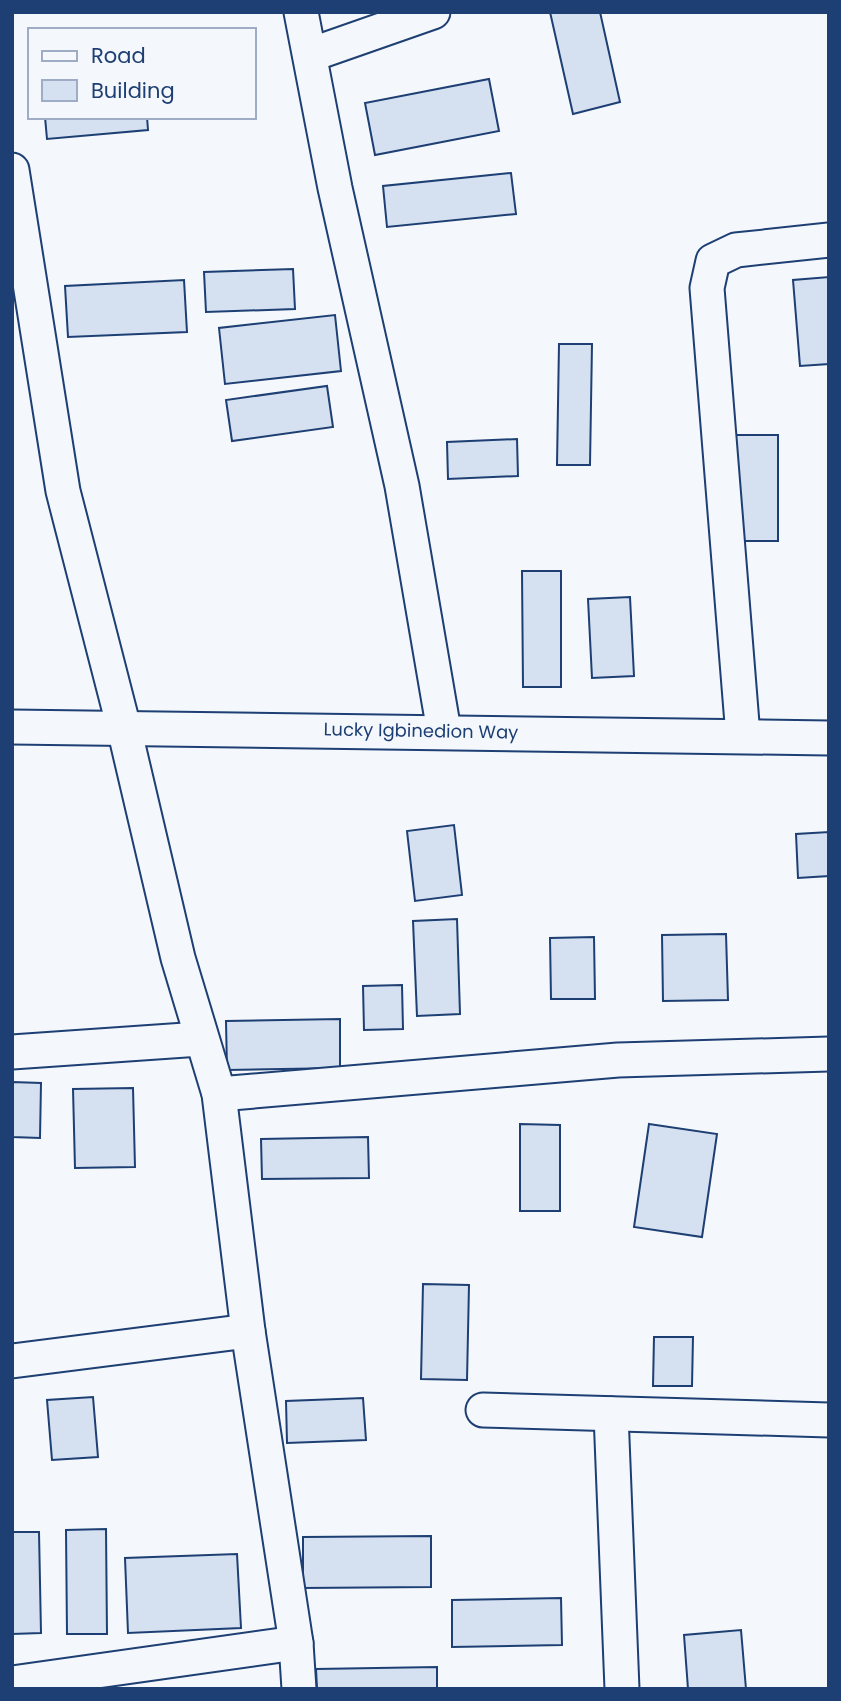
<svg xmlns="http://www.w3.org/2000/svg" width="841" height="1701" font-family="Poppins,sans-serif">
	<rect width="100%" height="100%" fill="#f4f7fb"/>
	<!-- building -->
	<g fill="#d5e0f0" stroke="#1d3f73" stroke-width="2">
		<path d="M 550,12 L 600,12 L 620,102 L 573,114 Z"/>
		<path d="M 489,79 L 499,131 L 375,155 L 365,103 Z"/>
		<path d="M 45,117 L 147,117 L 148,130 L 47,139 Z"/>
		<path d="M 511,173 L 516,214 L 387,227 L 383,186 Z"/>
		<path d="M 293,269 L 295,309 L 206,312 L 204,272 Z"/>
		<path d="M 829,277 L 829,364 L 800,366 L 793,280 Z"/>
		<path d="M 184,280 L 187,332 L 68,337 L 65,286 Z"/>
		<path d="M 335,315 L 341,371 L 225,384 L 219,328 Z"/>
		<path d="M 559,344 L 592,344 L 590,465 L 557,465 Z"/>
		<path d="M 327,386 L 333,427 L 232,441 L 226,400 Z"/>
		<rect x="736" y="435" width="42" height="106"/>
		<path d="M 517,439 L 518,476 L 448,479 L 447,442 Z"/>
		<path d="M 522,571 L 561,571 L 561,687 L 523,687 Z"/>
		<path d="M 630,597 L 634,676 L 592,678 L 588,599 Z"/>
		<path d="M 454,825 L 462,895 L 415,901 L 407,831 Z"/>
		<path d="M 829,832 L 829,876 L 798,878 L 796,834 Z"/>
		<path d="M 457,919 L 460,1014 L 417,1016 L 413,921 Z"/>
		<path d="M 726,934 L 728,1000 L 663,1001 L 662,935 Z"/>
		<path d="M 594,937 L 595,999 L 551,999 L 550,938 Z"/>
		<path d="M 402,985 L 403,1029 L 364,1030 L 363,986 Z"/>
		<path d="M 340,1019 L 340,1068 L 227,1070 L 226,1021 Z"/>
		<path d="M 12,1082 L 41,1083 L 40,1138 L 12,1137 Z"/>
		<path d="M 133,1088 L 135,1167 L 75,1168 L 73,1089 Z"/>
		<path d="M 520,1124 L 560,1125 L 560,1211 L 520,1211 Z"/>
		<path d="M 649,1124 L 717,1134 L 702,1237 L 634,1227 Z"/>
		<path d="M 368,1137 L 369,1178 L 262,1179 L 261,1139 Z"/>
		<path d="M 423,1284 L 469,1285 L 467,1380 L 421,1379 Z"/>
		<path d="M 654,1337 L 693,1337 L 692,1386 L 653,1386 Z"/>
		<path d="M 93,1397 L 98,1457 L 52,1460 L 47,1400 Z"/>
		<path d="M 363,1398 L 366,1440 L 287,1443 L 286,1401 Z"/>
		<path d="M 106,1529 L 107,1634 L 67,1634 L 66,1530 Z"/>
		<path d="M 12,1532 L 39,1532 L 41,1633 L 12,1634 Z"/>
		<path d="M 431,1536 L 431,1587 L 303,1588 L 303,1537 Z"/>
		<path d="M 237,1554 L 241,1628 L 128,1633 L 125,1558 Z"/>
		<path d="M 561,1598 L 562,1645 L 452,1647 L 452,1600 Z"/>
		<path d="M 741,1630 L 746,1689 L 688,1689 L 684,1635 Z"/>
		<path d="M 437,1667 L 437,1689 L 317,1689 L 316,1669 Z"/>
	</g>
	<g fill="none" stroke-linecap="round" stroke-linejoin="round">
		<!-- minor casing -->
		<g stroke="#1d3f73" stroke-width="37">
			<g id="minor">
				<path d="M 301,12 L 335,188 L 402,486 L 444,731"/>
				<path d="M 310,55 L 433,12"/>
				<path d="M 12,170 L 63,491 L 124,728 L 178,958 L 219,1094 L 248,1331 L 296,1643 L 299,1689"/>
				<path d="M 12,727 L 829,738"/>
				<path d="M 743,736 L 707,288 L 713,261 L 736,250 L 829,240"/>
				<path d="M 12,1052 L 200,1039"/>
				<path d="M 219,1094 L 618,1060 L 829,1054"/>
				<path d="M 12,1361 L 248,1331"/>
				<path d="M 483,1410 L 829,1420"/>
				<path d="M 611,1414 L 622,1689"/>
				<path d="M 12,1683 L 296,1643"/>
			</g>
		</g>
		<!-- minor -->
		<use href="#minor" stroke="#f4f7fb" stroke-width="33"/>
	</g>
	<g text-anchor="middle" stroke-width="5" stroke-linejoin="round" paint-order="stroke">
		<!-- street labels -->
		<g font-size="18" fill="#1d3f73" stroke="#f4f7fb">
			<text transform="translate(421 731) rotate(1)" y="6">Lucky Igbinedion Way</text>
		</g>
	</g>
	<!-- border -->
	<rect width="841" height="1701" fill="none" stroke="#1d3f73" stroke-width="28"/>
	<!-- legend -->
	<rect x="28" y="28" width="228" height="91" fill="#f4f7fb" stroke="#9eadc5" stroke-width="2"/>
	<rect x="42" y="51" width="35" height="10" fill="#f4f7fb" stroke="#9eadc5" stroke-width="2"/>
	<text x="91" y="63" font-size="21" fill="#1d3f73">Road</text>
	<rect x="42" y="80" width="35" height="21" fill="#d5e0f0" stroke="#9eadc5" stroke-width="2"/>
	<text x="91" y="98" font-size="21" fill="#1d3f73">Building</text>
</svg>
